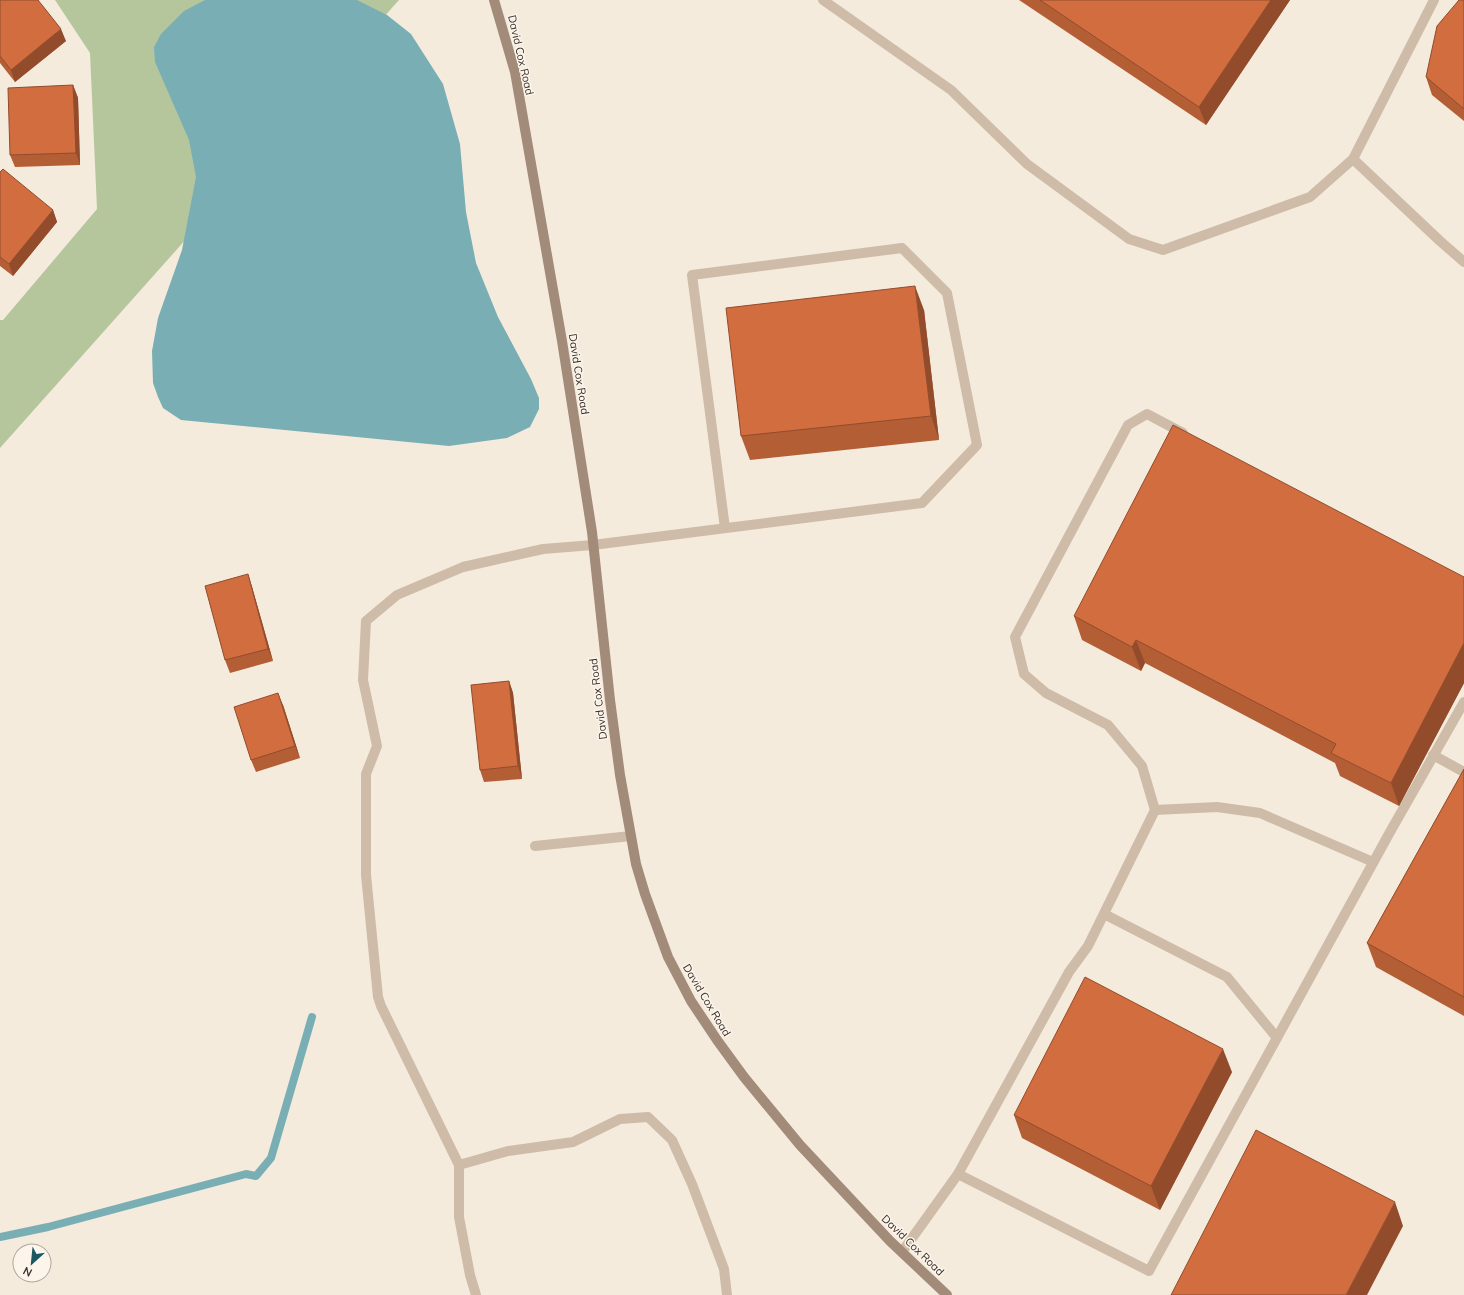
<svg xmlns="http://www.w3.org/2000/svg" width="1464" height="1295" font-family="Mulish,sans-serif">
	<rect width="100%" height="100%" fill="#f5ebdd"/>
	<!-- green -->
	<path fill="#b5c69c" d="M 55,0 L 399,0 L 0,448 L 0,320 L 3,320 L 97,209 L 90,53 Z"/>
	<!-- water -->
	<path fill="#79aeb5" d="M 205,0 L 357,0 L 387,15 L 411,34 L 443,84 L 460,144 L 466,212 L 476,263 L 498,317 L 531,379 L 539,398 L 539,409 L 530,427 L 507,438 L 449,446 L 181,420 L 163,408 L 158,397 L 153,383 L 152,351 L 158,318 L 182,250 L 196,177 L 189,140 L 155,62 L 154,47 L 161,34 L 184,11 Z"/>
	<g fill="none" stroke-linecap="round" stroke-linejoin="round">
		<!-- stream -->
		<path stroke="#79aeb5" stroke-width="8" d="M 0,1237 L 48,1227 L 246,1174 L 256,1176 L 271,1158 L 312,1017"/>
		<!-- service -->
		<g stroke="#cebca8" stroke-width="10">
			<path d="M 823,0 L 951,90 L 1027,164 L 1129,239 L 1163,250 L 1310,197 L 1353,159 L 1434,0"/>
			<path d="M 1353,159 L 1440,241 L 1464,262"/>
			<path d="M 1433,755 L 1464,772"/>
			<path d="M 1155,810 L 1217,807 L 1260,813 L 1373,862"/>
			<path d="M 535,846 L 631,836"/>
			<path d="M 1104,914 L 1227,977 L 1277,1038"/>
			<path d="M 459,1165 L 508,1151 L 573,1142 L 620,1119 L 648,1117 L 672,1140 L 692,1184 L 724,1269 L 727,1295"/>
			<path d="M 958,1174 L 1149,1271 L 1390,832 L 1464,702"/>
			<path d="M 902,1252 L 958,1174 L 1069,972 L 1088,946 L 1155,810 L 1142,766 L 1108,725 L 1046,693 L 1024,674 L 1015,637 L 1128,425 L 1147,414 L 1183,433"/>
			<path d="M 476,1295 L 470,1275 L 459,1217 L 459,1165 L 381,1006 L 378,997 L 366,875 L 366,774 L 377,746 L 363,680 L 366,621 L 397,595 L 463,567 L 543,549 L 593,545 L 922,503 L 977,445 L 947,293 L 902,248 L 692,275 L 725,528"/>
		</g>
		<!-- secondary -->
		<path stroke="#a28b79" stroke-width="10" d="M 494,0 L 515,72 L 562,341 L 592,532 L 610,700 L 620,775 L 636,864 L 645,894 L 668,957 L 691,1001 L 717,1040 L 744,1077 L 800,1145 L 890,1241 L 947,1295"/>
	</g>
	<!-- wall -->
	<g fill="#b45e36">
		<path d="M 0,0 L 66,41 L 15,82 L 0,63 Z"/>
		<path d="M 1019,0 L 1290,0 L 1206,125 Z"/>
		<path d="M 1464,0 L 1464,121 L 1432,95 L 1426,77 Z"/>
		<path d="M 73,85 L 78,98 L 80,165 L 15,167 L 10,155 Z"/>
		<path d="M 0,172 L 53,210 L 57,222 L 13,276 L 0,266 Z"/>
		<path d="M 924,310 L 939,440 L 750,460 L 741,436 Z"/>
		<path d="M 248,574 L 252,587 L 273,661 L 230,673 L 225,660 Z"/>
		<path d="M 1464,577 L 1464,683 L 1399,806 L 1340,776 L 1335,763 L 1145,663 L 1141,671 L 1082,640 L 1074,616 Z"/>
		<path d="M 509,681 L 513,693 L 522,779 L 484,782 L 480,770 Z"/>
		<path d="M 283,705 L 300,758 L 256,772 L 251,760 Z"/>
		<path d="M 1464,769 L 1464,1016 L 1376,967 L 1367,943 Z"/>
		<path d="M 1232,1072 L 1160,1210 L 1022,1138 L 1014,1115 Z"/>
	</g>
	<!-- shaded-wall -->
	<g fill="#924c2c">
		<path d="M 1271,0 L 1290,0 L 1206,125 L 1199,107 Z"/>
		<path d="M 61,29 L 66,41 L 15,82 L 11,70 Z"/>
		<path d="M 73,85 L 78,98 L 80,165 L 76,153 Z"/>
		<path d="M 53,210 L 57,222 L 13,276 L 9,264 Z"/>
		<path d="M 915,286 L 924,310 L 939,440 L 931,416 Z"/>
		<path d="M 248,574 L 252,587 L 273,661 L 268,649 Z"/>
		<path d="M 1136,640 L 1145,663 L 1141,671 L 1132,647 Z"/>
		<path d="M 1464,643 L 1464,683 L 1399,806 L 1391,783 Z"/>
		<path d="M 509,681 L 513,693 L 522,779 L 518,766 Z"/>
		<path d="M 278,693 L 283,705 L 300,758 L 295,746 Z"/>
		<path d="M 1223,1049 L 1232,1072 L 1160,1210 L 1151,1186 Z"/>
		<path d="M 1395,1202 L 1403,1226 L 1367,1295 L 1346,1295 Z"/>
	</g>
	<!-- building -->
	<g fill="#d16d3f" stroke="#924c2c">
		<path d="M 0,0 L 38,0 L 61,29 L 11,70 L 0,56 Z"/>
		<path d="M 1040,0 L 1271,0 L 1199,107 Z"/>
		<path d="M 1459,0 L 1464,0 L 1464,109 L 1426,77 L 1437,26 Z"/>
		<path d="M 73,85 L 76,153 L 10,155 L 8,88 Z"/>
		<path d="M 3,169 L 53,210 L 9,264 L 0,257 L 0,172 Z"/>
		<path d="M 915,286 L 931,416 L 741,436 L 726,308 Z"/>
		<path d="M 1173,425 L 1464,577 L 1464,643 L 1391,783 L 1331,753 L 1336,744 L 1136,640 L 1132,647 L 1074,616 Z"/>
		<path d="M 248,574 L 268,649 L 225,660 L 205,586 Z"/>
		<path d="M 509,681 L 518,766 L 480,770 L 471,685 Z"/>
		<path d="M 278,693 L 295,746 L 251,760 L 234,707 Z"/>
		<path d="M 1464,769 L 1464,997 L 1367,943 Z"/>
		<path d="M 1085,977 L 1223,1049 L 1151,1186 L 1014,1115 Z"/>
		<path d="M 1256,1130 L 1395,1202 L 1346,1295 L 1171,1295 Z"/>
	</g>
	<g text-anchor="middle" stroke-width="3" stroke-linejoin="round" paint-order="stroke">
		<!-- street labels -->
		<g font-size="11" fill="#3a2f29" stroke="#fcf5eb">
			<text transform="translate(521 55) rotate(77)" y="4">David Cox Road</text>
			<text transform="translate(579 374) rotate(81)" y="4">David Cox Road</text>
			<text transform="translate(598 699) rotate(-97)" y="4">David Cox Road</text>
			<text transform="translate(707 1000) rotate(59)" y="4">David Cox Road</text>
			<text transform="translate(913 1245) rotate(44)" y="4">David Cox Road</text>
		</g>
	</g>
	<!-- north arrow -->
	<g transform="translate(32 1263) rotate(207)"><circle r="19" fill="#fcf5eb" stroke="#aea69d"/>
	<path d="M0-3L7 15L0 10L-7 15Z" fill="#1a5760"/>
	<text y="-6" font-size="11" font-weight="bold" text-anchor="middle" fill="#3a2f29">N</text>
	</g>
</svg>
